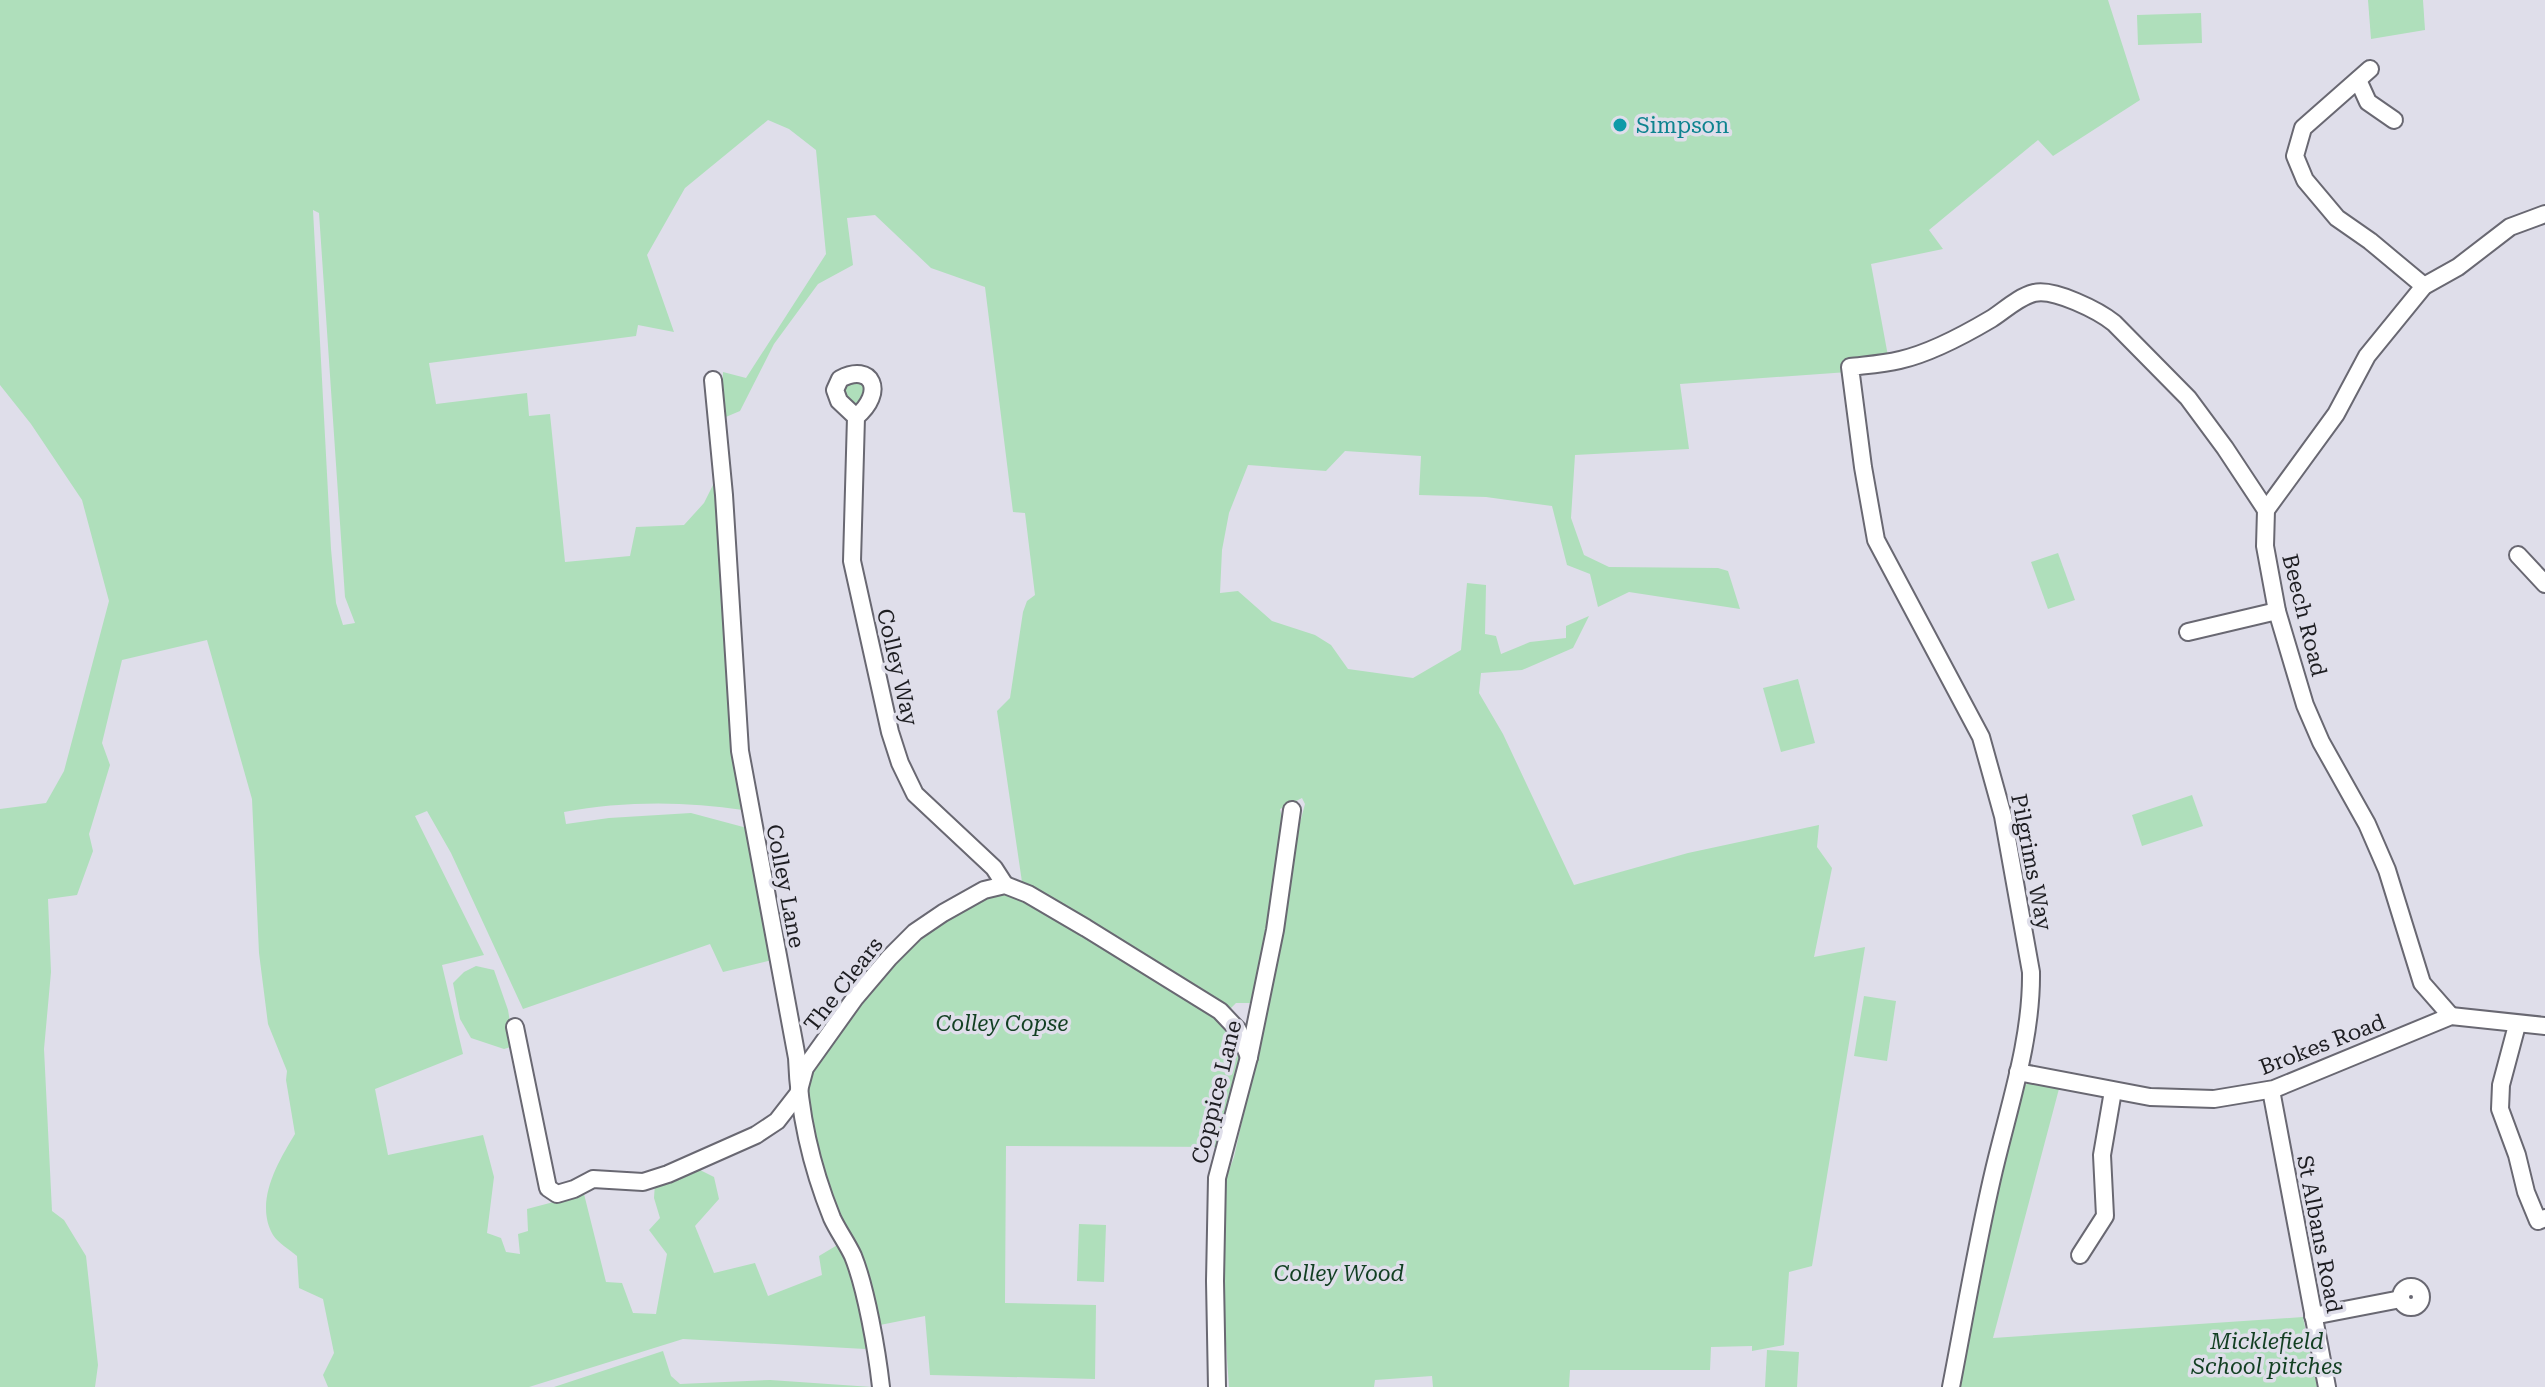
<svg xmlns="http://www.w3.org/2000/svg" width="2545" height="1387" font-family="'Roboto Serif',serif">
	<rect width="100%" height="100%" fill="#dfdeea"/>
	<!-- green -->
	<g fill="#afdfbb" fill-rule="evenodd">
		<path d="M 0,0 L 2108,0 L 2140,100 L 2053,156 L 2038,140 L 1929,230 L 1943,249 L 1871,264 L 1888,356 L 1876,370 L 1680,384 L 1689,449 L 1575,455 L 1571,518 L 1584,555 L 1609,567 L 1718,568 L 1728,571 L 1740,609 L 1629,592 L 1598,607 L 1590,574 L 1567,565 L 1552,506 L 1486,497 L 1419,495 L 1421,456 L 1345,451 L 1326,471 L 1248,465 L 1229,513 L 1222,550 L 1220,593 L 1238,591 L 1272,621 L 1315,635 L 1331,645 L 1348,669 L 1413,678 L 1461,650 L 1467,583 L 1486,585 L 1485,634 L 1496,636 L 1501,654 L 1530,642 L 1566,638 L 1566,626 L 1589,616 L 1573,648 L 1522,670 L 1481,673 L 1479,693 L 1503,734 L 1574,885 L 1688,853 L 1819,825 L 1817,847 L 1832,868 L 1814,957 L 1865,947 L 1812,1266 L 1789,1272 L 1784,1345 L 1752,1351 L 1752,1346 L 1711,1347 L 1710,1370 L 1570,1370 L 1569,1387 L 1433,1387 L 1432,1376 L 1375,1380 L 1374,1387 L 1229,1387 L 1224,1315 L 1225,1181 L 1234,1157 L 1269,1000 L 1284,917 L 1290,860 L 1305,804 L 1302,798 L 1280,809 L 1284,826 L 1269,923 L 1252,1003 L 1236,1003 L 1230,1009 L 1022,882 L 997,711 L 1010,698 L 1023,612 L 1027,601 L 1035,595 L 1025,513 L 1013,512 L 985,287 L 931,268 L 875,215 L 847,218 L 853,265 L 818,284 L 774,344 L 740,411 L 721,419 L 723,372 L 746,378 L 826,254 L 816,150 L 789,129 L 768,120 L 685,188 L 647,255 L 674,332 L 638,325 L 636,336 L 429,363 L 436,404 L 527,393 L 529,416 L 550,414 L 565,562 L 630,556 L 636,527 L 684,525 L 704,503 L 713,485 L 719,486 L 743,810 C 685,801 622,801 564,812 L 566,824 L 609,818 L 691,813 L 747,828 L 772,960 L 723,972 L 710,944 L 523,1009 L 451,853 L 427,811 L 415,816 L 484,955 L 442,965 L 463,1054 L 375,1089 L 388,1155 L 483,1135 L 494,1177 L 487,1233 L 501,1238 L 506,1252 L 520,1254 L 518,1234 L 528,1231 L 527,1209 L 584,1194 L 606,1282 L 622,1283 L 633,1313 L 656,1314 L 667,1254 L 649,1230 L 660,1218 L 654,1198 L 655,1183 L 698,1169 L 714,1177 L 719,1199 L 695,1226 L 714,1273 L 755,1263 L 768,1296 L 822,1275 L 819,1256 L 839,1244 L 851,1270 L 870,1345 L 865,1349 L 683,1339 L 529,1387 L 328,1387 L 323,1375 L 334,1353 L 323,1299 L 299,1288 L 297,1256 C 290,1250 278,1243 273,1235 C 254,1202 278,1162 295,1134 L 286,1080 L 287,1071 L 268,1024 L 259,953 L 252,799 L 207,640 L 122,660 L 102,743 L 110,765 L 89,834 L 93,851 L 77,895 L 48,899 L 51,972 L 44,1049 L 52,1211 L 64,1220 L 86,1256 L 98,1365 L 95,1387 L 0,1387 L 0,809 L 46,803 L 64,771 L 109,601 L 82,500 L 31,424 L 0,385 ZM 313,210 L 319,213 L 345,597 L 355,623 L 343,625 L 336,603 L 331,549 Z"/>
		<path d="M 2368,0 L 2423,0 L 2425,30 L 2371,39 Z"/>
		<path d="M 2201,13 L 2202,43 L 2138,45 L 2137,15 Z"/>
		<path d="M 858,378 L 870,390 L 859,409 L 841,396 L 841,385 Z"/>
		<path d="M 2058,553 L 2075,600 L 2048,609 L 2031,562 Z"/>
		<path d="M 1798,679 L 1815,743 L 1781,752 L 1763,688 Z"/>
		<path d="M 2192,795 L 2203,826 L 2142,846 L 2132,815 Z"/>
		<path d="M 1005,885 L 1220,1011 L 1249,1057 L 1227,1147 L 1006,1146 L 1005,1303 L 1096,1305 L 1095,1379 L 930,1375 L 925,1316 L 880,1325 L 865,1304 L 807,1145 L 805,1068 L 915,932 Z"/>
		<path d="M 476,966 L 494,970 L 508,1010 L 514,1046 L 504,1049 L 471,1038 L 460,1019 L 453,983 L 464,972 Z"/>
		<path d="M 1864,996 L 1896,1001 L 1887,1061 L 1854,1056 Z"/>
		<path d="M 2033,1080 L 2060,1085 L 1993,1338 L 2303,1317 L 2317,1387 L 1956,1387 L 2021,1088 Z"/>
		<path d="M 1079,1224 L 1106,1225 L 1104,1282 L 1077,1281 Z"/>
		<path d="M 1767,1350 L 1799,1352 L 1797,1387 L 1765,1387 Z"/>
		<path d="M 663,1351 L 671,1376 L 680,1384 L 770,1380 L 872,1387 L 554,1387 Z"/>
	</g>
	<g fill="none" stroke-linecap="round" stroke-linejoin="round">
		<!-- minor casing -->
		<g stroke="#696872" stroke-width="20">
			<g id="minor">
				<path d="M 2370,69 L 2303,128 L 2295,156 L 2305,180 L 2337,218 L 2370,241 L 2424,286"/>
				<path d="M 2358,80 L 2368,102 L 2394,120"/>
				<path d="M 713,380 L 724,495 L 740,751 L 797,1058 C 799,1114 811,1166 832,1218 C 838,1231 847,1243 853,1256 C 866,1288 877,1351 881,1387"/>
				<path d="M 856,417 L 839,401 L 835,390 L 840,379 C 872,362 886,392 856,417 L 852,561 L 890,732 L 900,763 L 915,794 L 994,868 L 1005,885"/>
				<path d="M 2518,555 L 2545,584"/>
				<path d="M 2188,632 L 2277,611"/>
				<path d="M 2451,1016 L 2422,983 L 2387,870 L 2367,824 L 2321,742 L 2305,705 L 2277,611 L 2265,546 L 2266,510 L 2336,414 L 2367,356 L 2424,286 L 2458,267 L 2510,227 L 2545,214"/>
				<path d="M 2517,1025 L 2501,1085 L 2500,1109 L 2517,1155 L 2526,1192 L 2538,1221 L 2545,1218"/>
				<path d="M 515,1027 L 548,1188 L 557,1194 L 574,1189 L 593,1179 L 643,1182 L 668,1174 L 756,1135 L 777,1121 L 798,1094 L 805,1068 L 855,998 L 889,958 L 915,932 L 943,913 L 984,890 L 1005,885 L 1028,894 L 1086,928 L 1220,1011 L 1238,1030 L 1249,1057"/>
				<path d="M 2018,1072 L 2150,1097 L 2214,1099 L 2274,1089 L 2451,1016 L 2545,1026"/>
				<path d="M 2271,1090 L 2327,1387"/>
				<path d="M 2080,1255 L 2105,1216 L 2102,1155 L 2113,1091"/>
				<circle cx="2411" cy="1297" r="10"/>
				<path d="M 2313,1316 L 2401,1299"/>
				<path d="M 1217,1387 L 1215,1281 L 1217,1178 L 1249,1057 L 1275,930 L 1292,810"/>
				<path d="M 1951,1387 C 1965,1315 1977,1242 1994,1170 C 2009,1106 2032,1039 2031,972 L 2003,816 L 1981,737 L 1876,540 L 1863,467 L 1850,367 C 1867,365 1884,364 1900,360 C 1931,353 1964,335 1991,319 C 2004,311 2018,297 2034,293 C 2054,288 2099,311 2114,323 L 2188,398 L 2225,448 L 2266,510"/>
			</g>
		</g>
		<!-- minor -->
		<use href="#minor" stroke="#fff" stroke-width="16"/>
	</g>
	<!-- markers -->
	<circle fill="#0f9aa8" stroke="#dfdeea" stroke-width="3" cx="1620" cy="125" r="8"/>
	<g text-anchor="middle" stroke-width="7" stroke-linejoin="round" paint-order="stroke">
		<!-- culture labels -->
		<g font-size="22" fill="#0d838f" stroke="#dfdeea" text-anchor="start">
			<text x="1636" y="133">Simpson</text>
		</g>
		<!-- street labels -->
		<g font-size="22" fill="#1d1d21" stroke="#dfdeea">
			<text transform="translate(2305 615) rotate(76)" y="8">Beech Road</text>
			<text transform="translate(898 667) rotate(77)" y="8">Colley Way</text>
			<text transform="translate(2032 862) rotate(79)" y="8">Pilgrims Way</text>
			<text transform="translate(786 886) rotate(79)" y="8">Colley Lane</text>
			<text transform="translate(843 984) rotate(-52)" y="8">The Clears</text>
			<text transform="translate(2322 1044) rotate(-21)" y="8">Brokes Road</text>
			<text transform="translate(1216 1092) rotate(-76)" y="8">Coppice Lane</text>
			<text transform="translate(2320 1234) rotate(79)" y="8">St Albans Road</text>
		</g>
		<!-- park labels -->
		<g font-size="22" font-style="italic" fill="#123f22" stroke="#dfdeea">
			<text x="1002" y="1031">Colley Copse</text>
			<text x="1339" y="1281">Colley Wood</text>
			<text x="2267" y="1349">Micklefield<tspan x="2267" dy="25">School pitches</tspan></text>
		</g>
	</g>
</svg>
